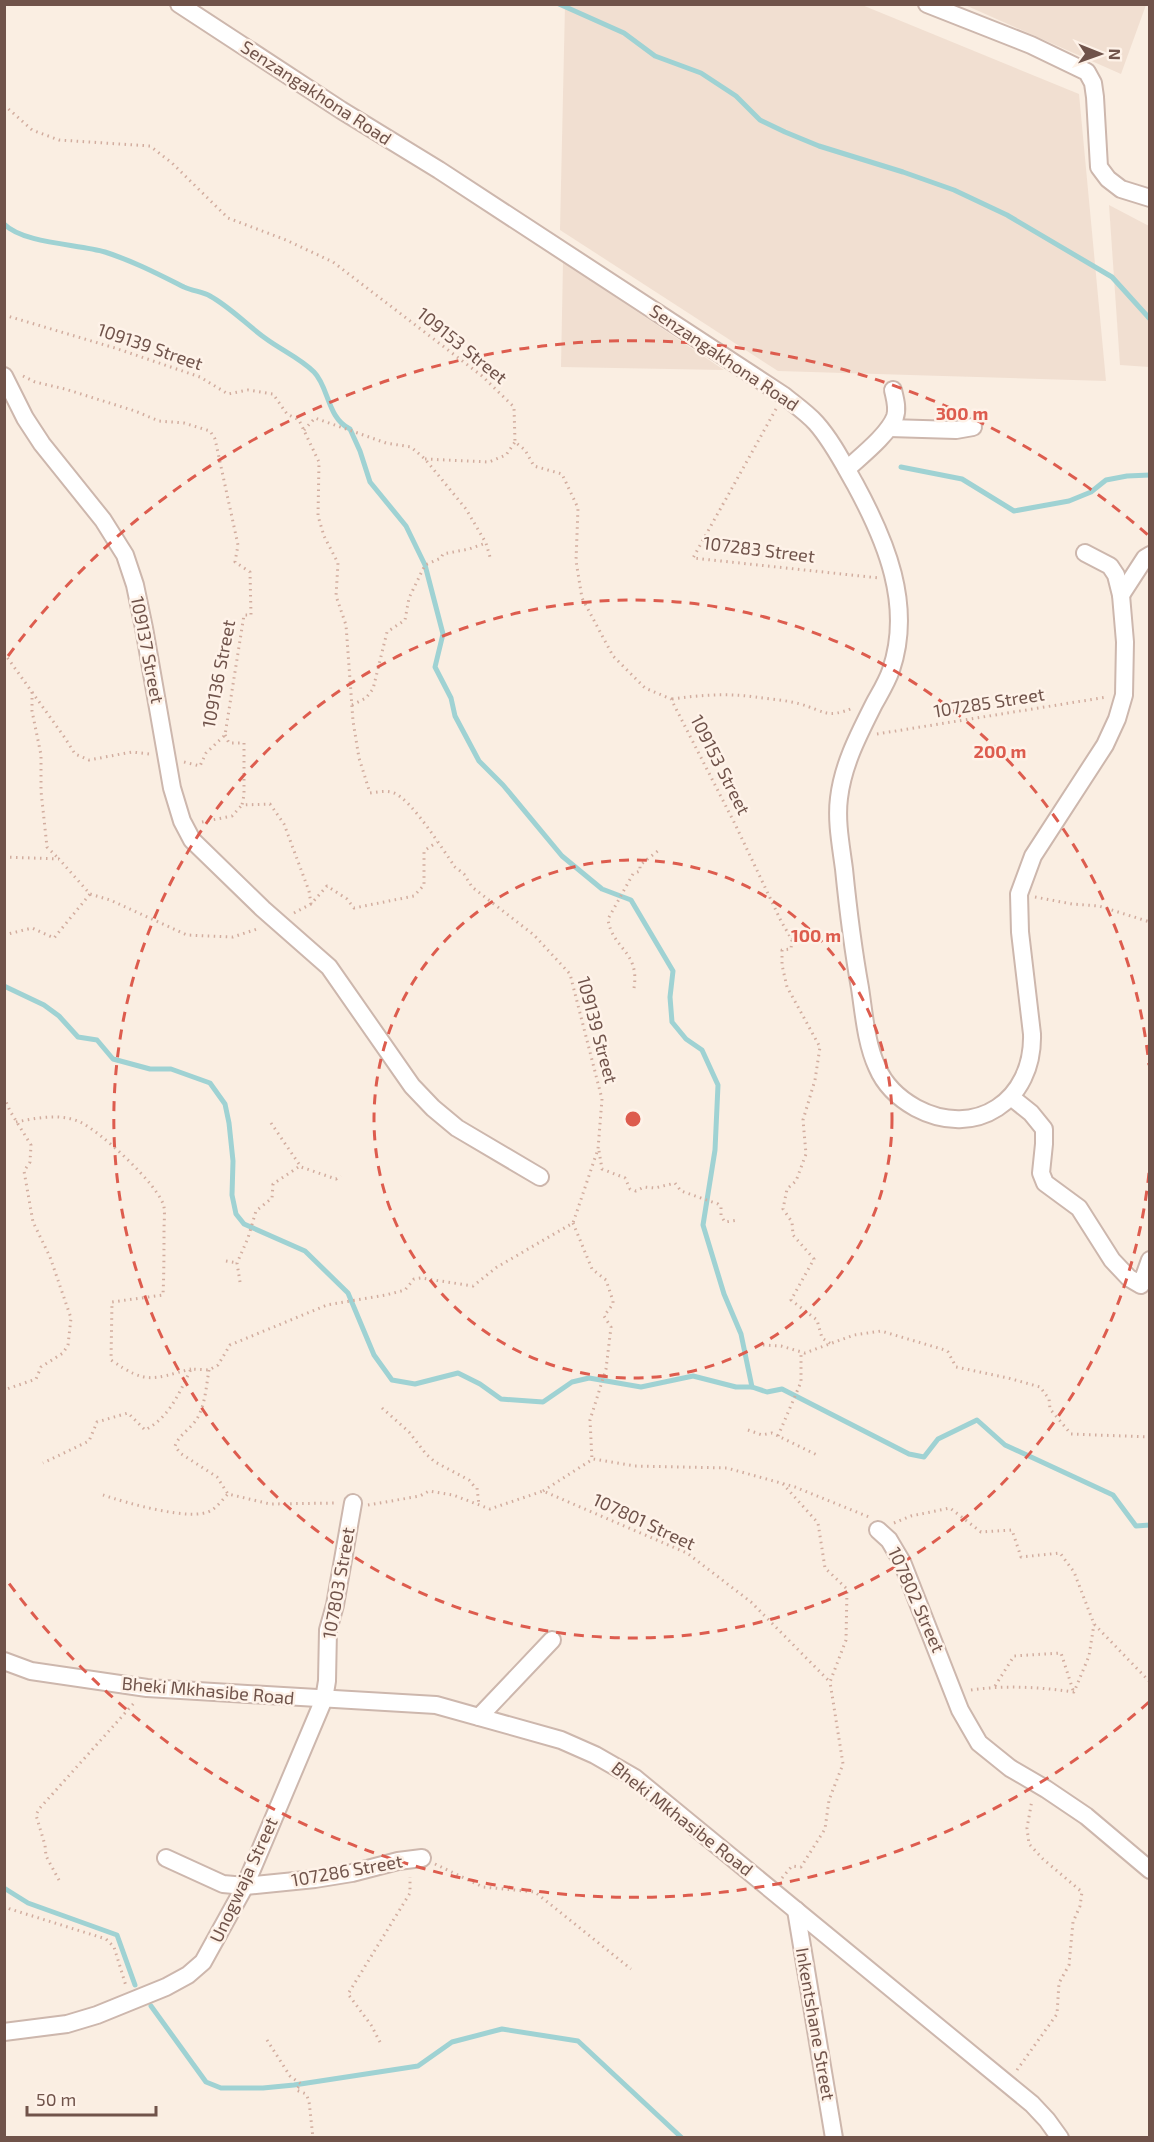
<svg xmlns="http://www.w3.org/2000/svg" width="1154" height="2142" font-family="'Exo 2',sans-serif">
	<rect width="100%" height="100%" fill="#faeee2"/>
	<!-- residential -->
	<g fill="#f1dfd1">
		<path d="M 565,5 L 862,5 L 1079,94 L 1106,381 L 778,371 L 560,230 Z"/>
		<path d="M 965,5 L 1146,5 L 1121,74 Z"/>
		<path d="M 1109,205 L 1149,226 L 1149,367 L 1120,365 Z"/>
		<path d="M 563,262 L 724,370 L 561,367 Z"/>
	</g>
	<g fill="none" stroke-linecap="round" stroke-linejoin="round">
		<!-- stream -->
		<g stroke="#9fd2d3" stroke-width="5">
			<path d="M 559,4 L 624,33 L 655,56 L 701,73 L 736,96 L 760,120 L 785,132 L 819,146 L 903,172 L 954,190 L 1007,215 L 1112,277 L 1150,319"/>
			<path d="M 4,224 C 24,244 79,244 105,252 C 133,261 158,274 184,287 C 193,291 203,292 210,296 C 230,307 247,325 265,338 C 281,350 300,358 314,372 C 329,387 327,418 350,429 L 360,451 L 370,482 L 406,526 L 425,565 L 443,634 L 435,667 L 451,698 L 455,716 L 479,761 L 503,785 L 562,856 L 602,889 L 631,900 L 673,971 L 670,997 L 672,1022 L 686,1039 L 702,1050 L 718,1085 L 715,1150 L 703,1225 L 724,1294 L 741,1334 L 752,1387"/>
			<path d="M 901,467 L 962,479 L 1014,511 L 1069,501 L 1091,492 L 1106,480 L 1127,476 L 1150,475"/>
			<path d="M 4,986 L 44,1005 L 59,1016 L 78,1037 L 97,1040 L 113,1059 L 150,1069 L 171,1069 L 210,1083 L 225,1104 L 229,1123 L 233,1161 L 232,1195 L 236,1214 L 244,1224 L 305,1251 L 348,1293 L 374,1355 L 392,1380 L 415,1384 L 458,1373 L 480,1384 L 501,1399 L 543,1402 L 572,1382 L 589,1378 L 641,1387 L 693,1376 L 736,1387 L 752,1387 L 767,1392 L 782,1389 L 909,1454 L 924,1457 L 938,1439 L 977,1420 L 1005,1445 L 1113,1495 L 1136,1526 L 1150,1525"/>
			<path d="M 4,1888 L 28,1903 L 117,1935 L 135,1985"/>
			<path d="M 151,2006 L 206,2082 L 221,2088 L 263,2088 L 294,2085 L 418,2066 L 452,2042 L 502,2029 L 578,2041 L 682,2138"/>
		</g>
		<!-- minor casing -->
		<g stroke="#cdb7ad" stroke-width="20">
			<g id="minor">
				<path d="M 179,4 L 341,110 L 439,170 L 783,395 C 794,404 807,413 816,423 C 832,441 843,463 855,484 C 886,541 913,605 891,670 C 887,682 880,693 874,704 C 859,734 843,764 839,798 C 836,821 841,846 844,869 C 848,909 853,949 860,988 C 864,1014 866,1043 877,1067 C 885,1086 898,1098 916,1108 C 976,1140 1034,1100 1032,1034 L 1020,932 L 1019,894 L 1033,856 L 1105,745 L 1117,719 L 1124,695 L 1125,642 L 1121,595 L 1116,575 L 1110,566 L 1085,553"/>
				<path d="M 927,4 L 1031,45 L 1087,72 L 1093,83 L 1095,97 L 1099,167 L 1108,179 L 1121,189 L 1150,198"/>
				<path d="M 4,376 L 25,418 L 42,444 L 103,520 L 125,555 L 135,585 L 144,628 L 172,788 L 182,821 L 192,840 L 263,909 L 329,967 L 412,1086 L 433,1108 L 457,1128 L 540,1177"/>
				<path d="M 889,428 L 956,430 L 973,427"/>
				<path d="M 847,469 C 861,456 888,435 895,417 C 898,408 895,399 893,390"/>
				<path d="M 1121,595 L 1145,558 L 1150,555"/>
				<path d="M 1011,1097 L 1031,1113 L 1044,1129 L 1044,1144 L 1041,1173 L 1045,1183 L 1079,1208 L 1112,1260 L 1129,1278 L 1141,1285 L 1150,1260"/>
				<path d="M 878,1530 L 889,1540 L 902,1562 L 960,1710 L 979,1743 L 1010,1768 L 1046,1789 L 1086,1816 L 1150,1870"/>
				<path d="M 4,1661 L 31,1671 L 147,1688 L 436,1705 L 561,1740 L 595,1755 L 635,1778 L 1032,2104 L 1047,2120 L 1060,2138"/>
				<path d="M 479,1717 L 552,1640"/>
				<path d="M 166,1858 L 223,1884 L 245,1886 L 315,1879 L 352,1873 L 398,1861 L 422,1858"/>
				<path d="M 796,1910 L 834,2138"/>
				<path d="M 4,2032 L 67,2024 L 97,2015 L 166,1987 L 188,1975 L 203,1962 L 245,1886 L 324,1699 L 327,1681 L 328,1630 L 335,1605 L 353,1503"/>
			</g>
		</g>
		<!-- path -->
		<g stroke="#d2ad9f" stroke-width="3" stroke-dasharray="1.5 4.5" stroke-linecap="butt">
			<path d="M 4,5 L 7,4"/>
			<path d="M 4,105 L 32,130 L 59,140 L 150,146 L 172,163 L 228,218 L 286,240 L 333,262 L 482,376 L 514,407 L 515,442 L 525,450 L 534,466 L 562,474 L 578,508 L 576,561 L 582,598 L 613,656 L 645,688 L 671,699 L 735,824 L 781,921 L 792,940 L 799,935 L 837,938"/>
			<path d="M 4,315 L 115,348 L 200,377 L 228,394 L 248,390 L 273,394 L 287,414 L 299,420 L 319,462 L 318,516 L 324,536 L 338,563 L 336,596 L 346,625 L 353,721 L 359,758 L 370,793 C 378,792 386,790 394,793 C 412,800 443,850 455,867 L 464,874 L 472,887 L 534,935 L 570,974 L 602,1099 L 598,1149 L 573,1223 L 497,1267 L 473,1286 L 421,1278 L 414,1279 L 405,1290 L 386,1295 L 327,1305 L 230,1345 L 218,1365 L 209,1370 L 191,1369 C 179,1393 170,1417 145,1430 L 128,1413 L 97,1422 L 89,1441 L 43,1463"/>
			<path d="M 23,376 L 35,382 L 65,389 L 135,411 L 159,421 L 184,423 L 210,431 L 215,439 L 238,545 L 235,562 L 250,572 L 251,615 L 244,615 L 225,735 L 206,753 L 200,766 L 184,762"/>
			<path d="M 776,409 L 693,558 L 879,578"/>
			<path d="M 304,430 L 315,418 L 386,443 L 411,447 L 425,459 L 466,509 L 486,543 L 490,557"/>
			<path d="M 425,459 L 489,462 L 506,455 L 515,442"/>
			<path d="M 4,653 L 65,738 L 75,754 L 89,760 L 132,752 L 149,754"/>
			<path d="M 32,692 L 32,711 L 41,755 L 41,791 L 47,847 L 59,859"/>
			<path d="M 672,699 C 700,695 726,693 755,697 C 769,699 786,700 800,704 C 825,711 826,719 853,708"/>
			<path d="M 352,705 L 366,698 L 373,689 L 387,632 L 405,620 L 409,598 L 425,565 L 441,558 L 443,554 L 469,549 L 486,543"/>
			<path d="M 877,734 L 1107,697"/>
			<path d="M 225,735 L 229,743 L 244,743 L 244,795 L 242,805 L 270,804 L 284,824 L 309,891 L 311,904"/>
			<path d="M 202,822 L 232,816 L 242,805"/>
			<path d="M 4,857 L 59,859 L 90,894 L 110,900 L 187,935 L 233,937 L 260,928"/>
			<path d="M 1035,897 L 1072,904 L 1099,906 L 1150,922"/>
			<path d="M 294,913 L 311,904 L 327,886 L 347,899 L 354,908 L 414,896 L 424,885 L 424,851 L 437,842"/>
			<path d="M 4,935 L 32,928 L 54,938 L 90,894"/>
			<path d="M 792,940 L 791,949 L 782,950 L 782,965 L 787,987 L 820,1047 L 815,1080 L 803,1120 L 806,1154 L 796,1181 L 787,1189 L 783,1209 L 792,1222 L 793,1235 L 814,1259 L 791,1300 L 817,1320 L 822,1338 L 831,1344"/>
			<path d="M 634,988 C 640,951 612,949 608,919 L 633,874 L 640,871 L 640,865 L 659,850"/>
			<path d="M 4,1097 L 10,1111 L 31,1145 L 30,1162 L 24,1171 L 33,1222 L 50,1257 L 71,1318 L 68,1345 L 63,1353 L 41,1367 L 36,1379 L 4,1390"/>
			<path d="M 16,1122 C 37,1118 60,1113 80,1122 C 100,1131 160,1186 164,1207 C 165,1214 164,1222 164,1230 C 164,1252 164,1273 163,1295 L 112,1302 L 111,1360 C 147,1385 152,1379 191,1369"/>
			<path d="M 271,1123 L 301,1167 L 336,1179 L 341,1176"/>
			<path d="M 599,1151 L 602,1169 L 625,1178 L 630,1189 L 636,1191 L 644,1187 L 655,1188 L 675,1183 L 681,1191 L 718,1204 L 721,1207 L 721,1216 L 725,1222 L 738,1220"/>
			<path d="M 573,1223 L 592,1269 L 606,1280 L 613,1301 L 613,1304 L 604,1316 L 611,1327 L 606,1369 L 590,1420 L 592,1460"/>
			<path d="M 226,1261 L 237,1263"/>
			<path d="M 240,1282 L 237,1263 L 248,1238 L 256,1211 L 272,1198 L 273,1184 L 300,1166"/>
			<path d="M 763,1345 L 781,1346 L 805,1353 L 854,1335 L 881,1331 L 945,1350 L 948,1352 L 956,1367 L 1008,1378 L 1040,1387 L 1049,1399 L 1050,1409 L 1071,1434 L 1150,1437"/>
			<path d="M 209,1370 C 206,1387 205,1411 193,1424 C 186,1432 179,1436 175,1446 L 180,1453 L 217,1477 L 228,1494 L 270,1504 L 338,1503"/>
			<path d="M 382,1408 L 409,1432 L 426,1454 L 435,1462 L 469,1480 L 474,1486 L 477,1488 L 479,1505"/>
			<path d="M 748,1430 L 762,1435 L 772,1433 L 817,1455"/>
			<path d="M 778,1436 L 801,1382 L 801,1352"/>
			<path d="M 543,1491 L 593,1459 L 635,1466 L 727,1468 L 795,1487 L 869,1517"/>
			<path d="M 103,1495 C 124,1502 193,1523 212,1510 C 218,1506 223,1499 228,1494"/>
			<path d="M 368,1505 L 420,1496 L 429,1491 L 453,1495 L 490,1509 L 543,1491 L 687,1553 L 751,1602 L 830,1682"/>
			<path d="M 894,1523 L 911,1516 L 950,1508 L 981,1532 L 1012,1530 L 1021,1557 L 1060,1553 L 1074,1572 L 1094,1624 L 1150,1682"/>
			<path d="M 995,1686 L 1014,1656 L 1061,1653 L 1073,1690"/>
			<path d="M 971,1690 C 1005,1685 1039,1687 1074,1692 L 1089,1656 L 1094,1624"/>
			<path d="M 435,1864 L 483,1887 L 535,1892 L 631,1969"/>
			<path d="M 782,1878 L 792,1866 L 801,1867 L 825,1829 L 829,1800 L 843,1764 L 830,1682 L 846,1640 L 847,1589 L 825,1568 L 818,1523 L 783,1484"/>
			<path d="M 59,1880 L 46,1856 L 45,1845 L 36,1815 L 39,1809 L 134,1703"/>
			<path d="M 4,1905 L 10,1909 L 106,1939 L 114,1947 L 126,1986"/>
			<path d="M 1149,1960 L 1150,1960"/>
			<path d="M 267,2040 L 290,2076 L 301,2084 L 296,2090 L 306,2094 L 309,2101 L 313,2138"/>
			<path d="M 380,2042 L 371,2025 L 348,1994 L 410,1893 L 410,1877"/>
			<path d="M 1017,2070 L 1057,2014 L 1059,1983 L 1069,1965 L 1073,1922 L 1080,1906 L 1082,1892 L 1043,1859 L 1029,1844 L 1027,1828 L 1032,1800"/>
		</g>
		<!-- minor -->
		<use href="#minor" stroke="#fff" stroke-width="16"/>
	</g>
	<!-- distance rings -->
	<g fill="none" stroke="#dd5c4e" stroke-width="3" stroke-dasharray="10 8">
		<circle cx="633" cy="1119" r="259"/>
		<path d="M1149 1173A519 519 0 1 1 1149 1065"/>
		<path d="M1149 1702A778 778 0 0 1 8 1582M8 656A778 778 0 0 1 1149 536"/>
	</g>
	<g text-anchor="middle" stroke-width="5" stroke-linejoin="round" paint-order="stroke">
		<!-- street labels -->
		<g font-size="18" fill="#70534a" stroke="#fef2e8">
			<text transform="translate(316 93) rotate(33)" y="6">Senzangakhona Road</text>
			<text transform="translate(462 346) rotate(39)" y="6">109153 Street</text>
			<text transform="translate(150 347) rotate(19)" y="6">109139 Street</text>
			<text transform="translate(724 358) rotate(34)" y="6">Senzangakhona Road</text>
			<text transform="translate(759 550) rotate(7)" y="6">107283 Street</text>
			<text transform="translate(147 650) rotate(79)" y="6">109137 Street</text>
			<text transform="translate(219 674) rotate(-79)" y="6">109136 Street</text>
			<text transform="translate(989 703) rotate(-9)" y="6">107285 Street</text>
			<text transform="translate(720 765) rotate(63)" y="6">109153 Street</text>
			<text transform="translate(597 1030) rotate(75)" y="6">109139 Street</text>
			<text transform="translate(644 1522) rotate(25)" y="6">107801 Street</text>
			<text transform="translate(339 1583) rotate(-80)" y="6">107803 Street</text>
			<text transform="translate(916 1600) rotate(66)" y="6">107802 Street</text>
			<text transform="translate(208 1691) rotate(5)" y="6">Bheki Mkhasibe Road</text>
			<text transform="translate(682 1819) rotate(38)" y="6">Bheki Mkhasibe Road</text>
			<text transform="translate(347 1871) rotate(-10)" y="6">107286 Street</text>
			<text transform="translate(244 1880) rotate(-65)" y="6">Unogwaja Street</text>
			<text transform="translate(815 2024) rotate(80)" y="6">Inkentshane Street</text>
		</g>
	</g>
	<circle cx="633" cy="1119" r="9" fill="#dd5c4e" stroke="#fef2e8" stroke-width="3"/>
	<g font-size="18" text-anchor="middle" font-weight="bold" fill="#dd5c4e" stroke="#fef2e8" stroke-width="5" stroke-linejoin="round" paint-order="stroke">
		<text x="962" y="420">300 m</text>
		<text x="1000" y="758">200 m</text>
		<text x="816" y="942">100 m</text>
	</g>
	<!-- border -->
	<rect width="1154" height="2142" fill="none" stroke="#70534a" stroke-width="12"/>
	<!-- north arrow -->
	<g transform="translate(1100 54) rotate(91)" stroke="#fef2e8" stroke-width="4.5" paint-order="stroke">
	<path d="M0-4.5L10 22L0 15L-10 22Z" fill="#70534a"/>
	<text y="-9" font-size="16" font-weight="bold" text-anchor="middle" fill="#70534a">N</text>
	</g>
	<!-- scale -->
	<path d="M27 2106v9h129v-9" fill="none" stroke="#70534a" stroke-width="3"/>
	<text x="36" y="2106" font-size="18" fill="#70534a" stroke="#fef2e8" stroke-width="4.5" paint-order="stroke">50 m</text>
</svg>
